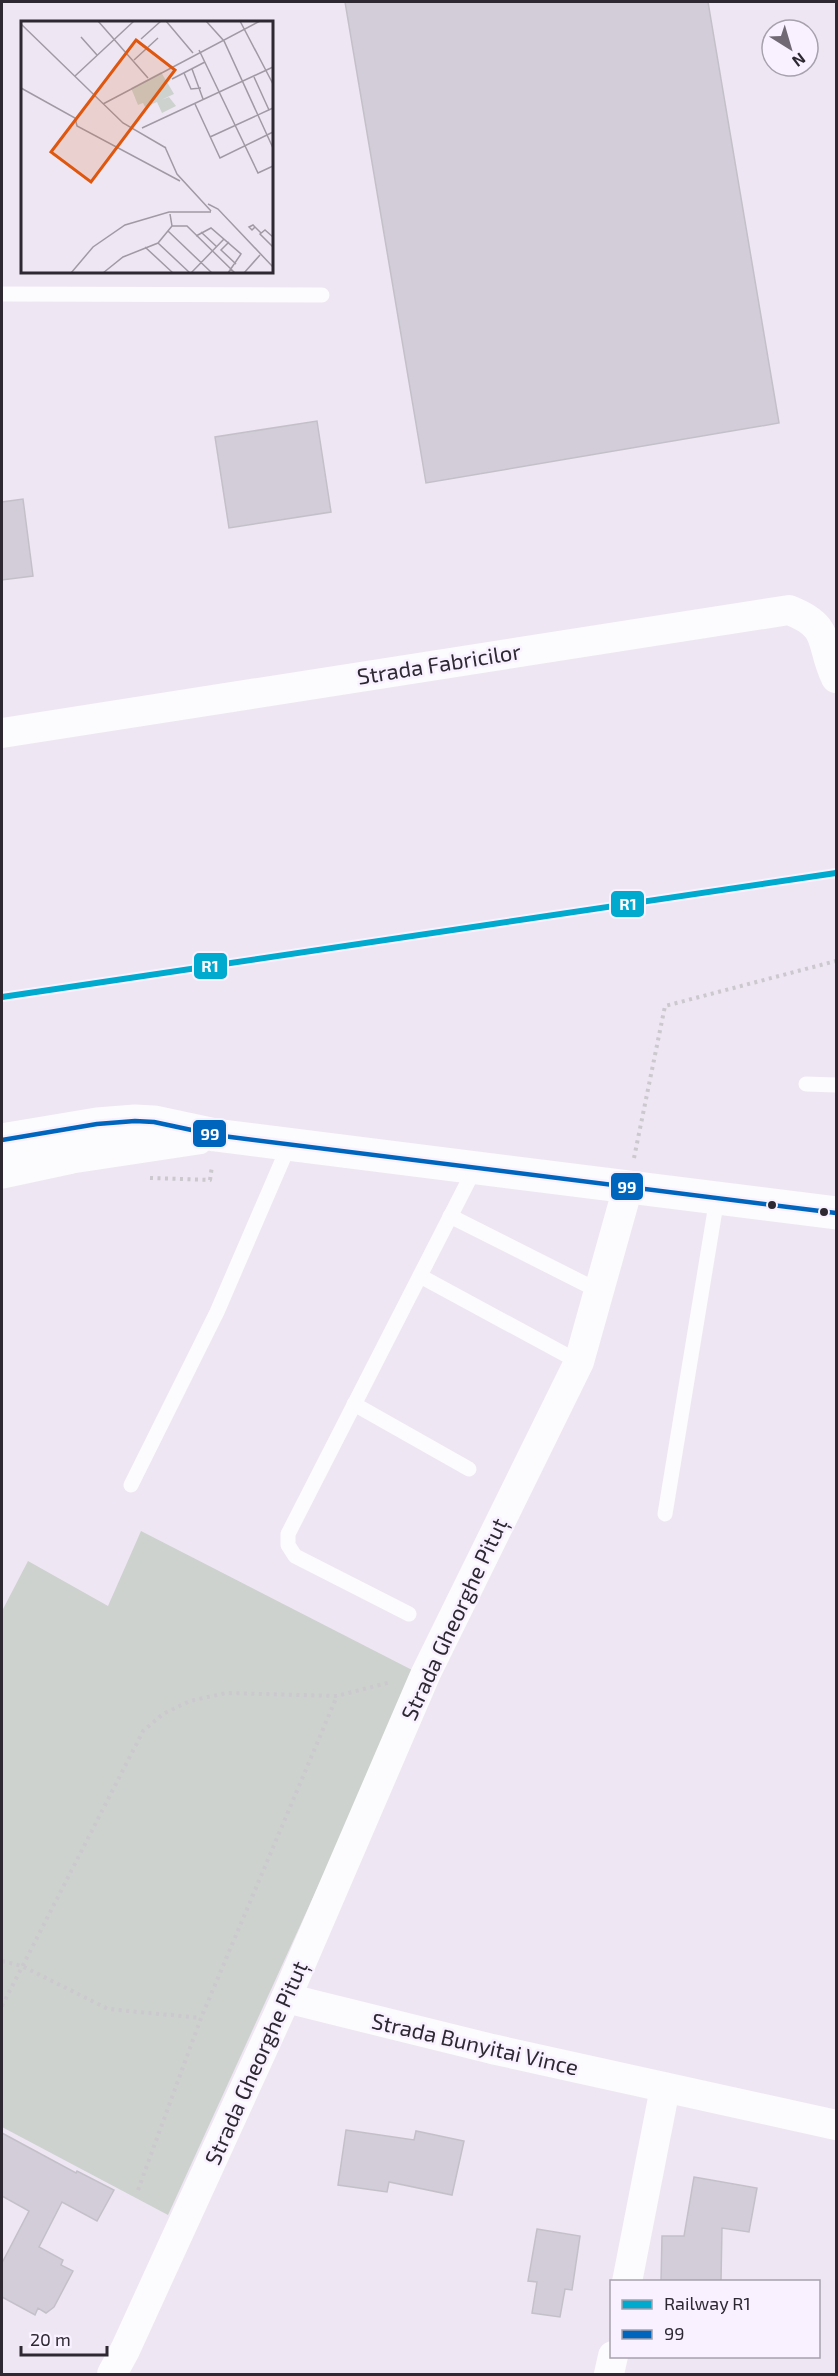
<svg xmlns="http://www.w3.org/2000/svg" width="838" height="2376" font-family="'Exo 2',sans-serif">
	<rect width="100%" height="100%" fill="#eee6f3"/>
	<!-- green -->
	<path fill="#cdd2ce" d="M 141,1531 L 416,1672 L 168,2215 L 2,2127 L 2,1611 L 28,1561 L 108,1606 Z"/>
	<!-- building -->
	<g fill="#d2cdd8" stroke="#c4c0ca" stroke-width="1.5">
		<path d="M 345,2 L 708,2 L 779,423 L 426,483 Z"/>
		<path d="M 317,421 L 331,512 L 229,528 L 215,437 Z"/>
		<path d="M 23,499 L 33,576 L 2,580 L 2,502 Z"/>
		<path d="M 346,2130 L 414,2140 L 416,2131 L 464,2141 L 452,2195 L 389,2182 L 387,2192 L 338,2185 Z"/>
		<path d="M 2,2133 L 76,2173 L 77,2171 L 114,2190 L 97,2221 L 62,2202 L 39,2247 L 63,2260 L 61,2265 L 73,2271 L 54,2307 L 46,2313 L 38,2308 L 35,2315 L 2,2297 L 2,2263 L 29,2211 L 2,2196 Z"/>
		<path d="M 694,2177 L 757,2188 L 749,2232 L 722,2228 L 721,2282 L 661,2282 L 662,2236 L 684,2236 Z"/>
		<path d="M 537,2229 L 580,2236 L 572,2290 L 565,2289 L 560,2317 L 532,2313 L 537,2282 L 528,2281 Z"/>
	</g>
	<g fill="none" stroke-linecap="round" stroke-linejoin="round">
		<!-- path -->
		<g stroke="#cbc8ce" stroke-width="4" stroke-dasharray="3 4.5" stroke-linecap="butt">
			<path d="M 634,1158 L 665,1006 L 836,961"/>
			<path d="M 150,1178 L 210,1180 L 212,1166"/>
			<path d="M 2,1961 L 22,1966 L 108,2009 L 201,2018"/>
			<path d="M 2,2006 L 143,1731 L 163,1714 L 190,1701 L 226,1693 L 337,1696 L 391,1682"/>
			<path d="M 138,2190 L 201,2018 L 337,1696"/>
		</g>
		<!-- lane -->
		<g stroke="#fcfbfd" stroke-width="15">
			<path d="M 2,294 L 322,295"/>
			<path d="M 806,1084 L 836,1085"/>
			<path d="M 450,1216 L 599,1291"/>
			<path d="M 420,1276 L 579,1362"/>
			<path d="M 354,1404 L 469,1469"/>
			<path d="M 131,1485 L 217,1312 L 289,1145"/>
			<path d="M 665,1514 L 717,1198"/>
			<path d="M 409,1614 L 295,1556 L 288,1545 L 288,1534 L 475,1168"/>
		</g>
		<!-- street -->
		<g stroke="#fcfbfd" stroke-width="30">
			<path d="M 2,733 L 789,610 C 833,627 819,643 836,678"/>
			<path d="M 286,1998 L 492,2049 L 836,2125"/>
			<path d="M 627,2282 L 665,2088"/>
			<path d="M 112,2374 L 125,2350 L 286,1998 L 426,1673 L 579,1362 L 628,1187"/>
			<path d="M 609,2374 L 613,2356"/>
		</g>
		<!-- primary -->
		<g stroke="#fcfbfd" stroke-width="33">
			<path d="M 2,1140 L 97,1124 L 135,1121 L 154,1122 L 215,1135 L 836,1213"/>
			<path d="M 2,1172 L 72,1157 L 198,1138"/>
		</g>
		<!-- rail casing -->
		<g stroke="#c0bec1" stroke-width="7">
			<path id="rail" d="M 2,997 L 836,873"/>
		</g>
		<!-- rail -->
		<use href="#rail" stroke="#f9f1ff" stroke-width="4.5" stroke-dasharray="14" stroke-linecap="butt"/>
		<!-- bus-1 casing -->
		<g stroke="#f9f1ff" stroke-width="9">
			<path id="bus-1" d="M 2,1140 L 97,1124 L 135,1121 L 154,1122 L 215,1135 L 836,1213"/>
		</g>
		<!-- bus-1 -->
		<use href="#bus-1" stroke="#0065bd" stroke-width="4.5"/>
		<!-- rail-1 casing -->
		<g stroke="#f9f1ff" stroke-width="10">
			<path id="rail-1" d="M 2,997 L 836,873"/>
		</g>
		<!-- rail-1 -->
		<use href="#rail-1" stroke="#00a9ce" stroke-width="6"/>
	</g>
	<!-- markers -->
	<g fill="#2d2831" stroke="#f9f1ff" stroke-width="2">
		<circle cx="772" cy="1205" r="5"/>
		<circle cx="824" cy="1212" r="5"/>
	</g>
	<g text-anchor="middle" stroke-width="5" stroke-linejoin="round" paint-order="stroke">
		<!-- street labels -->
		<g font-size="22" fill="#2d2831" stroke="#f9f1ff">
			<text transform="translate(439 664) rotate(-9)" y="8">Strada Fabricilor</text>
			<text transform="translate(454 1619) rotate(-65)" y="8">Strada Gheorghe Pituț</text>
			<text transform="translate(475 2044) rotate(13)" y="8">Strada Bunyitai Vince</text>
			<text transform="translate(256 2063) rotate(-66)" y="8">Strada Gheorghe Pituț</text>
		</g>
	</g>
	<!-- overview -->
	<g transform="translate(21 21)">
		<rect width="252" height="252" fill="#eee6f3"/>
		<path d="M 140,51 L 153,73 L 140,79 L 148,76 L 155,85 L 141,92 L 136,81 L 124,86 L 122,82 L 117,84 L 110,67 Z" fill="#cdd2ce"/>
		<path fill="none" stroke="#a19aa5" stroke-width="1.5" d="M 77,0 L 127,57M 145,0 L 172,32M 185,0 L 203,20 L 252,127M 219,0 L 252,63M 0,3 L 102,102 L 145,127M 60,16 L 76,34M 120,18 L 140,0M 178,29 L 237,152 L 252,145M 113,39 L 137,17M 171,48 L 182,78M 163,52 L 170,68 L 180,67M 54,55 L 113,0M 233,56 L 248,89M 151,58 L 184,41M 0,67 L 54,97 L 56,105 L 159,160M 82,83 L 239,0M 174,83 L 199,137 L 252,111M 121,107 L 252,46M 189,116 L 252,87M 144,126 L 156,153 L 190,190M 187,183 L 197,188 L 252,246M 151,205 L 166,205 L 214,252M 234,206 L 231,209 L 228,206 L 232,204 L 240,212M 147,210 L 191,252M 180,211 L 196,226M 175,215 L 190,207 L 220,233 L 207,252M 252,216 L 244,209 L 239,213 L 252,226M 208,221 L 200,229 L 215,243M 137,222 L 169,252M 124,226 L 152,252M 50,252 L 72,226 L 104,204 L 148,191 L 190,191M 82,252 L 102,236 L 137,222 L 151,205 L 149,193M 170,252 L 203,218M 223,252 L 239,234"/>
		<path fill="#df570e" fill-opacity="0.15" stroke="#df570e" stroke-width="3" d="M 115,19 L 154,49 L 70,161 L 30,131 Z"/>
		<rect width="252" height="252" fill="none" stroke="#2d2831" stroke-width="3"/>
	</g>
	<g stroke="#f9f1ff" stroke-width="2">
		<rect x="610" y="890" width="35" height="28" rx="6" fill="#00a9ce"/>
		<rect x="193" y="952" width="35" height="28" rx="6" fill="#00a9ce"/>
		<rect x="192" y="1119" width="35" height="29" rx="6" fill="#0065bd"/>
		<rect x="610" y="1172" width="34" height="29" rx="6" fill="#0065bd"/>
	</g>
	<g font-size="16" text-anchor="middle" font-weight="bold" fill="#fff">
		<text x="628" y="910">R1</text>
		<text x="210" y="972">R1</text>
		<text x="210" y="1140">99</text>
		<text x="627" y="1193">99</text>
	</g>
	<!-- border -->
	<rect width="838" height="2376" fill="none" stroke="#2d2831" stroke-width="6"/>
	<!-- legend -->
	<rect x="610" y="2280" width="210" height="78" fill="#f9f1ff" stroke="#a7a1ad" stroke-width="1.5"/>
	<rect x="622" y="2300" width="30" height="9" fill="#00a9ce" stroke="#a7a1ad" stroke-width="1.5"/>
	<text x="664" y="2310" font-size="18" fill="#2d2831">Railway R1</text>
	<rect x="622" y="2330" width="30" height="9" fill="#0065bd" stroke="#a7a1ad" stroke-width="1.5"/>
	<text x="664" y="2340" font-size="18" fill="#2d2831">99</text>
	<!-- north arrow -->
	<g transform="translate(790 48) rotate(143)"><circle r="28" fill="#f9f1ff" stroke="#a7a1ad" stroke-width="1.5"/>
	<path d="M0-4.5L10 22L0 15L-10 22Z" fill="#716a75"/>
	<text y="-9" font-size="16" font-weight="bold" text-anchor="middle" fill="#2d2831">N</text>
	</g>
	<!-- scale -->
	<path d="M21 2346v9h86v-9" fill="none" stroke="#2d2831" stroke-width="3"/>
	<text x="30" y="2346" font-size="18" fill="#2d2831" stroke="#f9f1ff" stroke-width="4.5" paint-order="stroke">20 m</text>
</svg>
